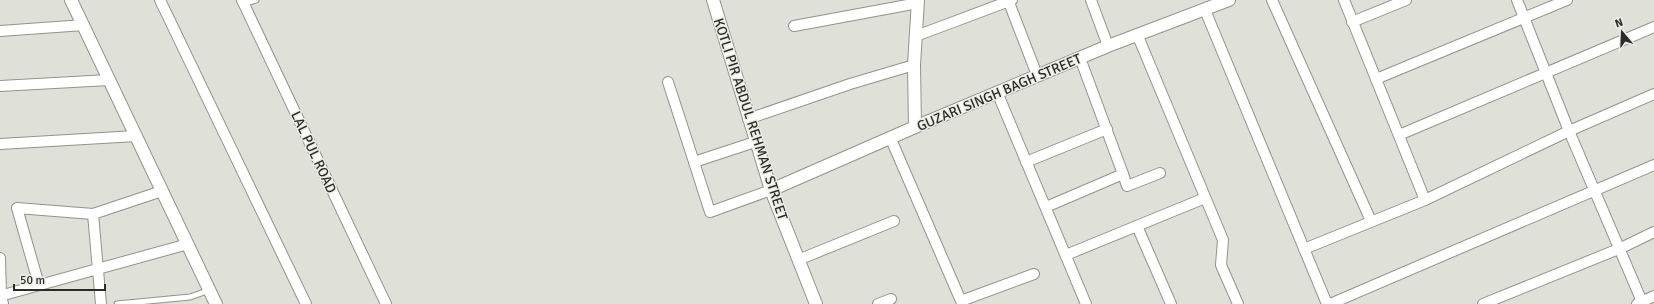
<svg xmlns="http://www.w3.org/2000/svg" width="1654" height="304" font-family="Signika,sans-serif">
	<rect width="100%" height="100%" fill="#dfe1d8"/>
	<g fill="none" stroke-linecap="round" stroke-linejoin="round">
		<!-- service casing -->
		<g stroke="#91948c" stroke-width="7">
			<g id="service">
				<path d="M 243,4 L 256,0"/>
				<path d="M 117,304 L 190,297 L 210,290"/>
			</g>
		</g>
		<!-- minor casing -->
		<g stroke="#91948c" stroke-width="12">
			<g id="minor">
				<path d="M 160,0 L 306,304"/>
				<path d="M 242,0 L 386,304"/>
				<path d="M 1008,0 L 1037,75"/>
				<path d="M 1091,0 L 1108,46"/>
				<path d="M 1272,0 L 1371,221"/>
				<path d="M 1344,0 L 1425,200"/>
				<path d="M 1517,0 L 1569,131 L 1643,304"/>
				<path d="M 1205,10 L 1327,304"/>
				<path d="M 1352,22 L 1406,0"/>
				<path d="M 794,26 L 918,3"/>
				<path d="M 0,31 L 84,25"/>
				<path d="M 1137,34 L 1223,240 L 1221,265 L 1238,304"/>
				<path d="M 916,36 L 1012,0"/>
				<path d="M 1080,58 L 1123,174"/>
				<path d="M 1376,79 L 1567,0"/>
				<path d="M 668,82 L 694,162"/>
				<path d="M 0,86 L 109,80"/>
				<path d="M 997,92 L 1086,304"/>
				<path d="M 748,119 L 850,84 L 914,65"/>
				<path d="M 1399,135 L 1654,27"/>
				<path d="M 890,137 L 961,301 L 1034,274"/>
				<path d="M 755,142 L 694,162 L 710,212 L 771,190"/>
				<path d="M 0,144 L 136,136"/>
				<path d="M 1026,162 L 1107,129"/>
				<path d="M 1046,207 L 1123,174 L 1127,186 L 1160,173"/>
				<path d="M 1137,226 L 1171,304"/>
				<path d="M 1304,249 L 1425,200 L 1569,131 L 1654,94"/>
				<path d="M 1066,255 L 1205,198"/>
				<path d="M 0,258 L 1,296 L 3,304"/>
				<path d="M 798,260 L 894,221"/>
				<path d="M 39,285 L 17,208 L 93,214"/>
				<path d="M 0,296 L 188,244"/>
				<path d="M 101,304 L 93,214 L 162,191"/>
				<path d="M 878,304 L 891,299"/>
				<path d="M 1330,304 L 1654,165"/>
				<path d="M 1483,304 L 1621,248 L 1654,232"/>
				<path d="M 1637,304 L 1654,296"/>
			</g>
		</g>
		<!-- tertiary casing -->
		<g stroke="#91948c" stroke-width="14">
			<g id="tertiary">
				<path d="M 71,0 L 216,304"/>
				<path d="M 713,0 L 771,190 L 816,304"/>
				<path d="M 915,127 L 914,65 L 918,0"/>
				<path d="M 771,190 L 915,127 L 1108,46 L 1229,0"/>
			</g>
		</g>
		<!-- service -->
		<use href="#service" stroke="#fff" stroke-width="5"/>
		<!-- minor -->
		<use href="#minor" stroke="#fff" stroke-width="10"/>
		<!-- tertiary -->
		<use href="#tertiary" stroke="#fff" stroke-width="12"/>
	</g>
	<g text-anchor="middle" stroke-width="3" stroke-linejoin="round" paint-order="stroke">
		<!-- street labels -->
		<g font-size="14" fill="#2b2c29" stroke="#eceee5">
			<text transform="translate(999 92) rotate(-23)" y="5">GUZARI SINGH BAGH STREET</text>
			<text transform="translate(751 119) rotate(72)" y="5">KOTLI PIR ABDUL REHMAN STREET</text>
			<text transform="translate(314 152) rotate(65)" y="5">LAL PUL ROAD</text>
		</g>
	</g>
	<!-- north arrow -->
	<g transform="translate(1622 32) rotate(341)" stroke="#eceee5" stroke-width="3" paint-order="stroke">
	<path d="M0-3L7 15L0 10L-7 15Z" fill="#2b2c29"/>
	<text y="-6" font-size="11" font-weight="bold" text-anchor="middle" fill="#2b2c29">N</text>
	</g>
	<!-- scale -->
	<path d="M14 284v6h91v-6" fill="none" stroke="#2b2c29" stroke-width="2"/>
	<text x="20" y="284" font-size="12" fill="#2b2c29" stroke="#eceee5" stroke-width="3" paint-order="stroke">50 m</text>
</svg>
